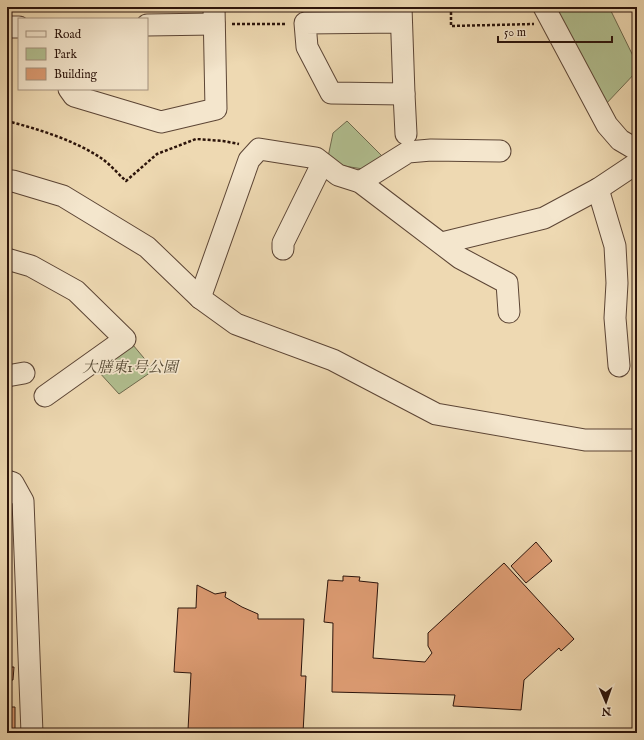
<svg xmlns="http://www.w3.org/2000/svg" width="644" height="740" font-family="'IM FELL English','Noto Serif JP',serif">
	<rect width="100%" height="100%" fill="#eed9b2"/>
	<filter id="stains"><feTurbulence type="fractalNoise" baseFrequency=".005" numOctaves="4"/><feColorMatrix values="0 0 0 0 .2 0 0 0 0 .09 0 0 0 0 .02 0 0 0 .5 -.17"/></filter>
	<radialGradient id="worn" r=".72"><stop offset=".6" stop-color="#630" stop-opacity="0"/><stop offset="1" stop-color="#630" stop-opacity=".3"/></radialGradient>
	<!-- green -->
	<g fill="#b2c091" stroke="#6f6a4e">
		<path d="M 552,7 L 609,7 L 637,64 L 637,71 L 604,106 Z"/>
		<path d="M 347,121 L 382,156 L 363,169 L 344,166 L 328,157 L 333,133 Z"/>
		<path d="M 133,345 L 154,370 L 119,394 L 98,371 Z"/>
	</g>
	<!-- building -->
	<g fill="#db9a71" stroke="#2c140b">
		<path d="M 536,542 L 552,561 L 526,583 L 511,566 Z"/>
		<path d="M 504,563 L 574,639 L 561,651 L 559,648 L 524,680 L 521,710 L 453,706 L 455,695 L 332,692 L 333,623 L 324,622 L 328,580 L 343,581 L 343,576 L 360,577 L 359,581 L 378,583 L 373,658 L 425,662 L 432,653 L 428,646 L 428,633 Z"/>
		<path d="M 197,585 L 215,594 L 226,592 L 225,597 L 242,607 L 258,614 L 258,619 L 304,619 L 301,676 L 306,676 L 303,733 L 183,733 L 183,729 L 188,730 L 191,673 L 174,672 L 178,608 L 196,608 Z"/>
		<path d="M 7,667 L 14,667 L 13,680 L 8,680 L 8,707 L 15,707 L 15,733 L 7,733 Z"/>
	</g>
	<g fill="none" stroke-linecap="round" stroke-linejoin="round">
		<!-- minor casing -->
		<g stroke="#5c4535" stroke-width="23">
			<g id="minor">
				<path d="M 401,7 L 404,94 L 331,93 L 307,47 L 305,23 L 401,22"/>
				<path d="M 544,7 L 607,125 L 620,140 L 637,150"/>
				<path d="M 147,25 L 214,24"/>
				<path d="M 7,27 L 19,27"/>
				<path d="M 69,89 L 74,96 L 161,122 L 216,109 L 214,7"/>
				<path d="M 404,94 L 406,134"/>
				<path d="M 7,181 L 13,181 L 63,196 L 147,247 L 200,298 L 236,324 L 333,360 L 436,414 L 585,440 L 637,440"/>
				<path d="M 360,182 L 408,152 L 431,150 L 500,151"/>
				<path d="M 598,189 L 615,246 L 617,283 L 615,318 L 619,366"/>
				<path d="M 442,243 L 544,218 L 598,189 L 637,163"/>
				<path d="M 283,249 L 283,243 L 322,164"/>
				<path d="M 7,259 L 31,266 L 76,291 L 125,339 L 45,396"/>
				<path d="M 200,298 L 249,160 L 259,149 L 316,158 L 338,175 L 360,182 L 460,258 L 507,283 L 509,312"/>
				<path d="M 7,376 L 24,373"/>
				<path d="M 7,481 L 13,483 L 23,501 L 32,733"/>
			</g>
		</g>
		<!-- path -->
		<g stroke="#2c140b" stroke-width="2.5" stroke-dasharray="3 2" stroke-linecap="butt">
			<path d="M 451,7 L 451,26 L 534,24"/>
			<path d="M 232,24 L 287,24"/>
			<path d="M 7,121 C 38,129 74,140 101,158 C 110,164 118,174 126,181 L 157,154 L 196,139 L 223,141 L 239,144"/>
		</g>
		<!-- minor -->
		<use href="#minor" stroke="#f4e6cd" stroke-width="21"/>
	</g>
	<g text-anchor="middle" stroke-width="3.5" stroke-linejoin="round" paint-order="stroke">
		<!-- park labels -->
		<g font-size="15" font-style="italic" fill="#544833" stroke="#f4e6cd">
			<text x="130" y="372">大膳東1号公園</text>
		</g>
	</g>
	<!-- margin -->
	<rect width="644" height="740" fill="none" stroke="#eed9b2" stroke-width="24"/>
	<rect x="8" y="8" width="628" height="724" fill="none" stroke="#2c140b" stroke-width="2"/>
	<rect x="12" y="12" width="620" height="716" fill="none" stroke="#2c140b"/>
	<!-- legend -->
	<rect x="18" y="18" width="130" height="72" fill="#f4e6cd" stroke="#a4927f"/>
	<rect x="26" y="31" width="20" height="6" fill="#f4e6cd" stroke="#a4927f"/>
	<text x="54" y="38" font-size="12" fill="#2c140b">Road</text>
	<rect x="26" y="48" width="20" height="12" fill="#b2c091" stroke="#a4927f"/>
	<text x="54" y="58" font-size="12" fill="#2c140b">Park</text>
	<rect x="26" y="68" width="20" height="12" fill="#db9a71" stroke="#a4927f"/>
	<text x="54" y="78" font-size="12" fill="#2c140b">Building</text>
	<!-- north arrow -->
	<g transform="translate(606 702) rotate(178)" stroke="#f4e6cd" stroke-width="3" paint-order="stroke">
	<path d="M0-3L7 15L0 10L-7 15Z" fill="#2c140b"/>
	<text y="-6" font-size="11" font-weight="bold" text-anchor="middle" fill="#2c140b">N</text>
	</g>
	<!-- scale -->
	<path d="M498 36v6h114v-6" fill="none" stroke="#2c140b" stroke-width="2"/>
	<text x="504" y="36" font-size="12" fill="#2c140b" stroke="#f4e6cd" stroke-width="3" paint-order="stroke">50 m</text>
	<rect width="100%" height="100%" filter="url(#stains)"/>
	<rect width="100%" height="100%" fill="url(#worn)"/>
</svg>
